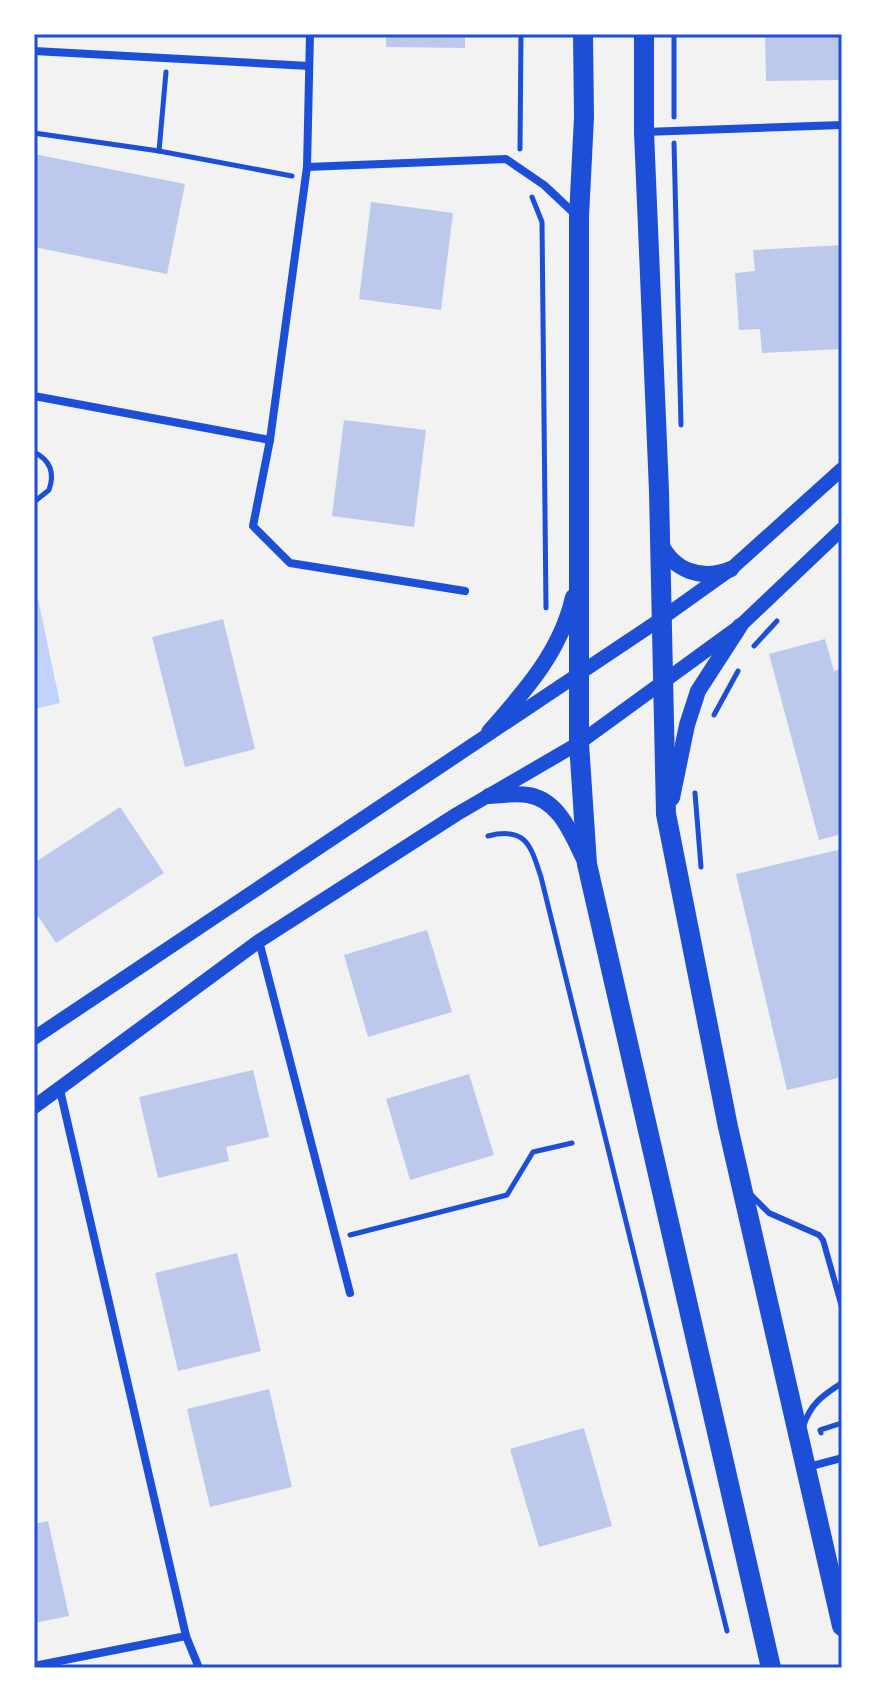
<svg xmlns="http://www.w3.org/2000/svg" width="876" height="1702" font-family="Figtree,sans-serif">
	<rect width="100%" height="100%" fill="#f2f2f2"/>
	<!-- water -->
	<path fill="#bfd3fe" d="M 38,599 L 60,703 L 34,709 L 34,600 Z"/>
	<!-- building -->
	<g fill="#bdc9ec">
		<path d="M 386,34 L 465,34 L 465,48 L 386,47 Z"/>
		<path d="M 765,34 L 842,34 L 842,80 L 766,81 Z"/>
		<path d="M 34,154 L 185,184 L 167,274 L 34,247 Z"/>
		<path d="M 371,202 L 453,213 L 441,310 L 359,299 Z"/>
		<path d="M 842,245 L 842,349 L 762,353 L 760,329 L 739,330 L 735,273 L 755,271 L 753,250 Z"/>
		<path d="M 344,420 L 426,430 L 414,527 L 332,516 Z"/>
		<path d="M 223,619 L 255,749 L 185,767 L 152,637 Z"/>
		<path d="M 825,639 L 834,671 L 841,669 L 842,672 L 842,834 L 819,840 L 769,654 Z"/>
		<path d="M 120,807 L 164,873 L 56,943 L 34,910 L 34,863 Z"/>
		<path d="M 842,849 L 842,1077 L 787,1090 L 736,874 Z"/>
		<path d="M 427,930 L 452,1012 L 368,1037 L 344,955 Z"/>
		<path d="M 253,1070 L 269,1137 L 226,1147 L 229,1161 L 158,1178 L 139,1097 Z"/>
		<path d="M 469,1074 L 494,1155 L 410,1180 L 386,1099 Z"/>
		<path d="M 237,1253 L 261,1351 L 178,1371 L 155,1273 Z"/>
		<path d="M 269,1389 L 292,1487 L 210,1507 L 187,1409 Z"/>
		<path d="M 584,1428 L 612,1526 L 539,1547 L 510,1449 Z"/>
		<path d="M 48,1521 L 69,1616 L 34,1623 L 34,1524 Z"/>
	</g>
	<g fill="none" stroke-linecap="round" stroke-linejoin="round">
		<!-- path -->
		<g stroke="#1d4ed8" stroke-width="5">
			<path d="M 674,117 L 674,34"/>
			<path d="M 34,133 L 159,151 L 292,176"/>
			<path d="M 674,143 L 681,425"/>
			<path d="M 520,149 L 521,34"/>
			<path d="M 159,151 L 166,72"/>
			<path d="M 532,197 L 542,222 L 546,608"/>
			<path d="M 34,452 C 50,460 55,473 49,490 L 34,502"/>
			<path d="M 754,646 L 777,621"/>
			<path d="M 714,715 L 738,671"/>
			<path d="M 695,793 L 701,867"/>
			<path d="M 488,836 C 527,826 531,847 541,877 L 727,1631"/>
			<path d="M 350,1235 L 507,1195 L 533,1152 L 572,1143"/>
			<path d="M 821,1433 L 820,1430 L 842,1423"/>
		</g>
		<!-- service -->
		<g stroke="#1d4ed8" stroke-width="6">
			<path d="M 751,1195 L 769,1213 L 819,1235 L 823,1240 L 842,1307"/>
			<path d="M 803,1427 C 810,1404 823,1395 842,1383"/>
		</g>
		<!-- minor -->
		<g stroke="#1d4ed8" stroke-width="8">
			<path d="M 310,34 L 307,167 L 270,440 L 253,526 L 290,563 L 465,591"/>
			<path d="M 34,51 L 309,66"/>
			<path d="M 644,132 L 842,125"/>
			<path d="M 307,167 L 506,159 L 544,185 L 577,216"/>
			<path d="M 34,396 L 270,440"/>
			<path d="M 259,941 L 350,1293"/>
			<path d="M 60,1090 L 186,1636 L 199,1668"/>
			<path d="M 808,1467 L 842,1458"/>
			<path d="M 34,1666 L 186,1636"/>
		</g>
		<!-- tertiary -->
		<g stroke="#1d4ed8" stroke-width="14">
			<path d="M 34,1038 L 661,619 L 731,569 L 842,469"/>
			<path d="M 34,1107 L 259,941 L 457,814 L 579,743 L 740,626 L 842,529"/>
		</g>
		<!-- secondary -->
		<g stroke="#1d4ed8" stroke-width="16">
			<path d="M 660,542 C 673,571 702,581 731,569"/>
			<path d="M 489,732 C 525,691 561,651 573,597"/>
			<path d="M 489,796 C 501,795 516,793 528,795 C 560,800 572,836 585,861"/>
			<path d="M 672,798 L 687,725 L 698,691 L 740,626"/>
		</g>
		<!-- primary -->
		<g stroke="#1d4ed8" stroke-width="20">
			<path d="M 583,34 L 584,117 L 579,217 L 579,743 L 587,864 L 771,1668"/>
			<path d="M 644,34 L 644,132 L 659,491 L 666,814 L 728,1127 L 842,1626"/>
		</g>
	</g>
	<!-- border -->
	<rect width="876" height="1702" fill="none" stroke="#ffffff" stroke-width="72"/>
	<rect x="36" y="36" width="804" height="1630" fill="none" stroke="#1d4ed8" stroke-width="3"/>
</svg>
